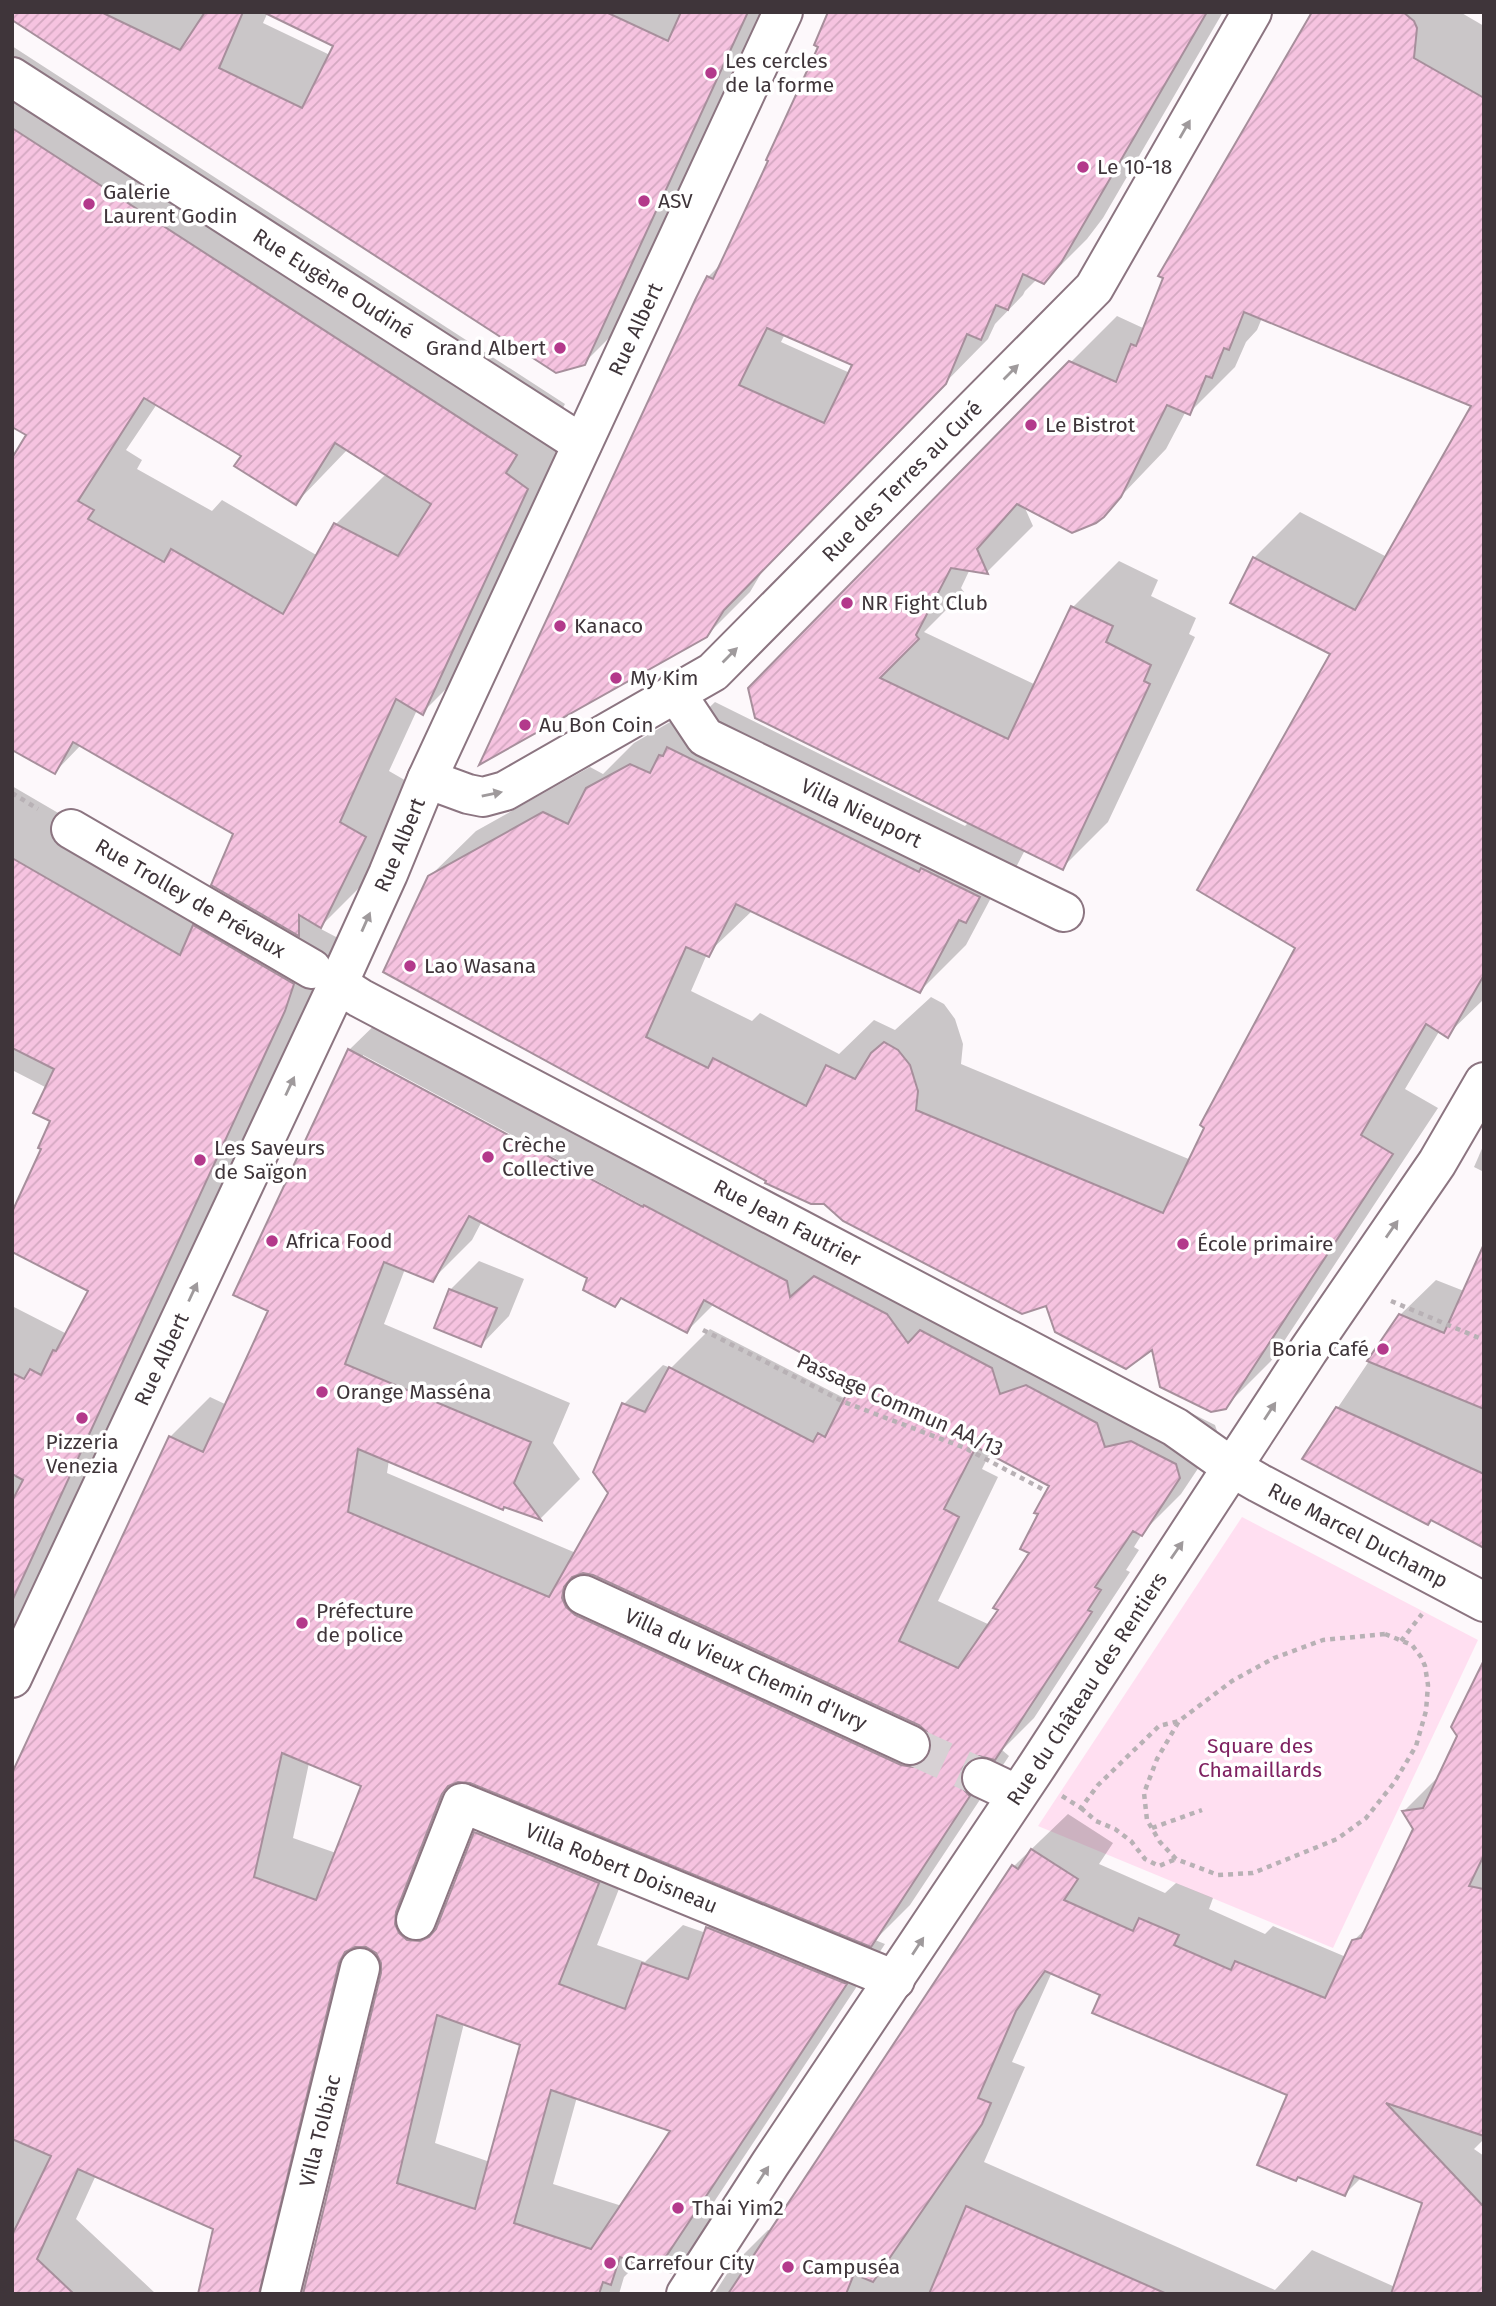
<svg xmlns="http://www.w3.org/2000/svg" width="1496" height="2306" font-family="'Fira Sans',sans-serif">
	<defs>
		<pattern id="building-hatch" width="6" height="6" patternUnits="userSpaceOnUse" patternTransform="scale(1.75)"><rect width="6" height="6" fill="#f6c3e0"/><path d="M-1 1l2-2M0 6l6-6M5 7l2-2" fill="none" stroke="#d4a8c1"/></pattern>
	</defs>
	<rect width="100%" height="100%" fill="#fdf8fb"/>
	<!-- park -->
	<path fill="#ffdff1" d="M 1242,1517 L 1478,1640 L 1333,1948 L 1038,1826 Z"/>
	<!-- shadow -->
	<g fill="#0003" fill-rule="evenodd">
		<path d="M 12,12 L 771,12 L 630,317 L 584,363 ZM 268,12 L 335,45 L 330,55 L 263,23 Z"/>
		<path d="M 831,12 L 1223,12 L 1103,218 L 1087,239 L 1044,282 L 1037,279 L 1025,291 L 1023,295 L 995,324 L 988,339 L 766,565 L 750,592 L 706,636 L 708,277 L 722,263 L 821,46 ZM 785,334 L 855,364 L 850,373 L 781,342 Z"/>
		<path d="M 1314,12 L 1460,12 L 1484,26 L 1484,999 L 1447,1035 L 1440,1030 L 1405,1089 L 1438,1108 L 1271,1361 L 1225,1407 L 1153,1347 L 844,1220 L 429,877 L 476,831 L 590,767 L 603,774 L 634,743 L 677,718 L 691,725 L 715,702 L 965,826 L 969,822 L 756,717 L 1071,362 L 1117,316 L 1143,328 ZM 1262,318 L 1473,405 L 1387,557 L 1300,512 L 1254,558 L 1333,653 L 1297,947 L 1191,1160 L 961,1064 L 963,1044 L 955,1019 L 944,1004 L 931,997 L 895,1030 L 874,1020 L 839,1054 L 760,1013 L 752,1021 L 691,991 L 707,954 L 753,910 L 920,991 L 966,945 L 993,894 L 1012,875 L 1025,850 L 1062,868 L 1108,822 L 1195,637 L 1189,634 L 1196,618 L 1151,596 L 1158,580 L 1119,561 L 1073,607 L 1036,685 L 924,632 L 964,592 L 961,588 L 970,569 L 987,572 L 1033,526 L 1024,506 L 1102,516 L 1166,449 L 1186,411 L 1189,413 L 1235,367 L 1246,342 L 1257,330 Z"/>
		<path d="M 12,46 L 565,404 L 555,423 L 577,438 L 472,663 L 422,713 L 417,710 L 389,771 L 415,786 L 371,876 L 319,928 L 338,938 L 12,1650 L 12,1306 L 67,1334 L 91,1291 L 44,1149 L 52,1120 L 47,1088 L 12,1070 L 12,786 L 216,905 L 228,893 L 235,833 L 81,745 L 55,772 L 28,435 L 12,425 ZM 157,404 L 243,455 L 296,503 L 348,449 L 387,473 L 336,524 L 318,556 L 222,500 L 212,511 L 137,469 L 142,460 L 126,450 Z"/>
		<path d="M 389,1011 L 948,1304 L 961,1292 L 1032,1329 L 1040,1355 L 1067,1347 L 1136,1384 L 1145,1408 L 1171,1403 L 1215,1425 L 1219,1437 L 1181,1494 L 1144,1531 L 1134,1547 L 1139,1550 L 1126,1570 L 1130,1572 L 1034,1718 L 1002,1750 L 1009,1756 L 910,1905 L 875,1940 L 885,1944 L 708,2211 L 723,2215 L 711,2234 L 671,2274 L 636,2261 L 633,2268 L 624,2277 L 619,2294 L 200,2294 L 215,2228 L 96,2175 L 76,2219 L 155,2293 L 160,2294 L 12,2294 L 12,1778 L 170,1437 L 210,1397 L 227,1405 L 270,1310 L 349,1050 ZM 363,1055 L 651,1210 L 650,1213 L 363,1059 ZM 482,1221 L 589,1278 L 615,1305 L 623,1297 L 687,1331 L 714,1304 L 855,1380 L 846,1399 L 710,1329 L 671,1368 L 663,1365 L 624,1404 L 610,1493 L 576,1553 L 387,1473 L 389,1460 L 541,1518 L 580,1479 L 553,1443 L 570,1403 L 384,1324 L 405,1269 L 432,1280 L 472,1240 ZM 990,1453 L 1051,1485 L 1031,1552 L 990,1625 L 938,1601 L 998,1477 L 982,1469 ZM 309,1763 L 363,1785 L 336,1853 L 293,1838 ZM 470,1781 L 511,1797 L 476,1833 L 448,1902 L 438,1894 L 435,1871 ZM 635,1848 L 743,1892 L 708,1927 L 706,1933 L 683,1925 L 645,1962 L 597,1945 ZM 371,1948 L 377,1951 L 383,1962 L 383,1973 L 309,2273 L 304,2270 L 298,2248 ZM 464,2023 L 522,2044 L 490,2162 L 435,2143 ZM 577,2097 L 672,2130 L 622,2206 L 553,2184 Z"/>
		<path d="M 1484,1144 L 1484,1172 L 1474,1167 Z"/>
		<path d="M 1484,1251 L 1484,1545 L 1304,1458 L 1400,1315 L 1436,1280 L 1464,1291 Z"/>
		<path d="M 479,1261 L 524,1279 L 509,1316 L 481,1345 L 450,1290 Z"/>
		<path d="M 1484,1664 L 1484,2139 L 1474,2149 L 1484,2156 L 1484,2294 L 714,2294 L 732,2266 L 768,2230 L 772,2231 L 1014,1866 L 1068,1814 L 1113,1843 L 1099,1864 L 1165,1893 L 1176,1883 L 1213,1898 L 1209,1909 L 1265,1934 L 1273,1926 L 1346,1957 L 1353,1941 L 1370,1925 L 1415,1829 L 1404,1811 L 1440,1775 L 1459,1736 ZM 1052,1972 L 1102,1994 L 1289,2094 L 1296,2179 L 1299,2176 L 1345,2194 L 1362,2177 L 1424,2202 L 1395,2287 L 1312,2250 L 1275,2290 L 984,2162 L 1025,2067 L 1012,2062 Z"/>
	</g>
	<!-- building -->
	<g fill="url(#building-hatch)" stroke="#a78f9c" stroke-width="2" fill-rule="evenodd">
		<path d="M 12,12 L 101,12 L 180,50 L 205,12 L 243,12 L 219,68 L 302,108 L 333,46 L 263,12 L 606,12 L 668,41 L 681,12 L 748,12 L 585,365 L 556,373 L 12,20 Z"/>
		<path d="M 828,12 L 1207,12 L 1061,263 L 1044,284 L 1023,274 L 1008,310 L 996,305 L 981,340 L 967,334 L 946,384 L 724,610 L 707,637 L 479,765 L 696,298 L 707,276 L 713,279 L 768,161 L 766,160 L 818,47 L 814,45 ZM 767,328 L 852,365 L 824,423 L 739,385 Z"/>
		<path d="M 1312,12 L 1403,12 L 1414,21 L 1417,28 L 1414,58 L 1484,98 L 1484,975 L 1448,1038 L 1426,1024 L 1361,1135 L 1393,1154 L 1226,1409 L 1211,1412 L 1160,1387 L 1152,1350 L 1126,1369 L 1055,1332 L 1046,1306 L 1022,1314 L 843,1221 L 824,1204 L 811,1204 L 765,1183 L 766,1181 L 383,972 L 428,876 L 543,812 L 568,824 L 586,788 L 630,764 L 650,773 L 659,755 L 663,756 L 667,747 L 919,872 L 921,868 L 980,897 L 966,923 L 959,920 L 920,993 L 736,904 L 709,957 L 686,947 L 646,1037 L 708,1068 L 713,1058 L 806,1106 L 826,1065 L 855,1079 L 871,1053 L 884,1042 L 898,1050 L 910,1065 L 918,1091 L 916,1110 L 1163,1213 L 1204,1128 L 1200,1125 L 1295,948 L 1197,890 L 1330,654 L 1230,603 L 1253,557 L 1355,610 L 1471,406 L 1244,312 L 1229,350 L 1224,348 L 1212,378 L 1206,376 L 1190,415 L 1167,405 L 1121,497 L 1104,517 L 1096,523 L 1072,533 L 1017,504 L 977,549 L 988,574 L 951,568 L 916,635 L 919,639 L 880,678 L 1008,739 L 1071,606 L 1113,626 L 1106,642 L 1151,665 L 1144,681 L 1150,684 L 1063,870 L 755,718 L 748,688 L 1069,361 L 1116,382 L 1131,344 L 1136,346 L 1163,278 L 1158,276 Z"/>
		<path d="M 12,128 L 517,455 L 506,473 L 528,489 L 423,715 L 396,699 L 340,822 L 366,837 L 321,928 L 299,915 L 299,936 L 211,885 L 233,834 L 73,742 L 55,774 L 12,750 L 12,458 L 26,435 L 12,427 ZM 144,398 L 241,456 L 234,466 L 296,505 L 335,443 L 431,504 L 398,556 L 334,523 L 283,614 L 171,549 L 164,562 L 88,519 L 94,510 L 78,501 Z"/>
		<path d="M 12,858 L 180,955 L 193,925 L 294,984 L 285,1011 L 12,1601 L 12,1501 L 23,1480 L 12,1474 L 12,1373 L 24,1379 L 30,1369 L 41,1375 L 53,1350 L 56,1351 L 88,1291 L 12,1252 L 12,1212 L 41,1149 L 38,1148 L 50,1121 L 33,1113 L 54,1069 L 12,1048 Z"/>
		<path d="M 348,1049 L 643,1207 L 644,1205 L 787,1281 L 790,1297 L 814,1276 L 887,1314 L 908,1343 L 920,1330 L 992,1368 L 1000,1394 L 1026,1385 L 1097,1423 L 1105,1447 L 1131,1441 L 1176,1464 L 1180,1478 L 1142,1536 L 1133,1531 L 1095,1587 L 1101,1590 L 1088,1610 L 1092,1612 L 995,1760 L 979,1756 L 969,1760 L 963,1768 L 960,1781 L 964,1790 L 970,1796 L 871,1947 L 470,1783 L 458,1782 L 448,1786 L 442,1794 L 396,1912 L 395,1924 L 399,1933 L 407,1940 L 420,1941 L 429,1937 L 436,1929 L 474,1832 L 599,1883 L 559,1984 L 625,2009 L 642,1963 L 688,1979 L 706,1927 L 847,1984 L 657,2270 L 620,2257 L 611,2285 L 603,2282 L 599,2294 L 303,2294 L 381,1973 L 381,1963 L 376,1953 L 366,1947 L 355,1947 L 345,1952 L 339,1963 L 259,2294 L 198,2294 L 213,2229 L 78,2169 L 37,2259 L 74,2294 L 12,2294 L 12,2235 L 51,2156 L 12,2139 L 12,1773 L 169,1436 L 203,1452 L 268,1311 L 233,1295 ZM 469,1216 L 587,1278 L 583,1290 L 615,1307 L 621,1298 L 687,1333 L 704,1300 L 853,1381 L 825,1437 L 818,1433 L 813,1442 L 669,1367 L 645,1412 L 622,1403 L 593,1472 L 608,1493 L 549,1597 L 348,1512 L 358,1449 L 503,1510 L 504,1507 L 541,1520 L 514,1483 L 531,1442 L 345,1364 L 384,1262 L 433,1282 ZM 976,1447 L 1049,1486 L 1034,1513 L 1038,1514 L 1020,1549 L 1029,1553 L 993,1608 L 998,1610 L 958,1668 L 899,1641 L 959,1517 L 944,1509 ZM 583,1573 L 593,1575 L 919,1725 L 927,1732 L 932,1742 L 930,1755 L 922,1763 L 913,1767 L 901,1765 L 575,1615 L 566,1607 L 562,1598 L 564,1587 L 572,1577 ZM 282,1753 L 361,1786 L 316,1900 L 254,1877 ZM 437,2015 L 520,2045 L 475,2209 L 397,2183 ZM 551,2090 L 670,2131 L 591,2249 L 514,2223 Z"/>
		<path d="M 1484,1244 L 1484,1409 L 1367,1361 L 1399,1314 L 1444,1333 Z"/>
		<path d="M 449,1289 L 497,1308 L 481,1347 L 434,1328 Z"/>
		<path d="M 1336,1407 L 1484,1474 L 1484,1548 L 1431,1520 L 1428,1525 L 1302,1459 Z"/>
		<path d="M 1484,1660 L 1484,1855 L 1469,1886 L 1484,1889 L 1484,2136 L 1386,2103 L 1484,2207 L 1484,2294 L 1391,2294 L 1422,2203 L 1354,2176 L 1345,2196 L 1298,2177 L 1296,2181 L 1257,2165 L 1287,2095 L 1092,2013 L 1100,1995 L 1045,1971 L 1016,2011 L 978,2098 L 991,2103 L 982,2124 L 873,2282 L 854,2274 L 846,2294 L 728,2294 L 1012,1865 L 1018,1869 L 1031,1849 L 1078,1879 L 1064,1900 L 1133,1931 L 1139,1918 L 1179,1935 L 1174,1945 L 1231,1970 L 1235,1961 L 1325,1998 L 1352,1940 L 1361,1938 L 1413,1829 L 1402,1811 L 1423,1808 L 1457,1736 L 1451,1727 Z"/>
		<path d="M 966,2206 L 1167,2294 L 929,2294 Z"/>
	</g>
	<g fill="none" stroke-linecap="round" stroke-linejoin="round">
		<!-- minor-tunnel -->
		<path stroke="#d7d1d4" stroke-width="38" stroke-dasharray="38 19" stroke-linecap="butt" d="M 910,1745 L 982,1778"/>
		<!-- minor casing -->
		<g stroke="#8c7581" stroke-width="42">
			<g id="minor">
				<path id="s1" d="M 12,77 L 582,444"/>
				<path id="s2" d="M 675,692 L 705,737 L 1064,912"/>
				<path id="s3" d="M 427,779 L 468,794 L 483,797 L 505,791 L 713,672 L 1094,288 L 1252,12"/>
				<path id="s4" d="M 71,829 L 312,969"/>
				<path id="s5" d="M 338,984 L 360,998 L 1175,1427 L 1233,1468 L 1259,1483 L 1484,1602"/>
				<path id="s6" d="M 584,1595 L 910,1745"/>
				<path id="s7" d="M 12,1678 L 338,984 L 388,874 L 427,779 L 783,12"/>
				<path d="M 982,1778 L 1016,1794"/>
				<path id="s8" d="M 416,1920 L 462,1803 L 895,1980"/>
				<path id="s9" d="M 280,2294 L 360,1968"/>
				<path id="s10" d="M 686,2294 L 770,2164 L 1037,1766 L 1308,1351 L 1437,1163 L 1484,1082"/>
			</g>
		</g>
		<!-- path -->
		<g stroke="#b8b1b5" stroke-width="4.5" stroke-dasharray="5 5" stroke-linecap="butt">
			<path d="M 12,793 L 38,809"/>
			<path d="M 1391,1301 L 1484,1340"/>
			<path d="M 703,1330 L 844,1402 L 965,1448 L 1046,1491"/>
			<path d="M 1385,1634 L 1412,1645 L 1421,1657 L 1425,1666 L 1428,1685 L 1426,1711 L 1416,1746 L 1394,1783 L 1366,1818 L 1337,1839 L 1253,1873 L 1218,1875 L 1176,1859 L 1160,1842 L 1147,1820 L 1144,1793 L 1157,1759 L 1179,1721 L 1232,1681 L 1274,1658 L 1323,1640 Z"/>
			<path d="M 1401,1641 L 1422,1614"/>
			<path d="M 1062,1796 L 1081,1808 L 1098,1785 L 1159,1726 L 1179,1721"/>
			<path d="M 1081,1808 L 1096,1821 L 1115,1829 L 1131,1841 L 1145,1859 L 1159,1866 L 1176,1859"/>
			<path d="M 1152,1828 L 1202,1810"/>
		</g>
		<!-- minor -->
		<use href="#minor" stroke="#fff" stroke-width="38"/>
	</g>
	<!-- one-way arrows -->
	<defs><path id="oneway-solid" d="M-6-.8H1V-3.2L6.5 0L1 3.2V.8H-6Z" transform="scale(1.75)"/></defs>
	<g fill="#9f9a9c">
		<use href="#oneway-solid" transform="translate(1185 129) rotate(-60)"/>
		<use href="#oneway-solid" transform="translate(1011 372) rotate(-45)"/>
		<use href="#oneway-solid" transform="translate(730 655) rotate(-45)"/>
		<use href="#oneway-solid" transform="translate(492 794) rotate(-12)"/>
		<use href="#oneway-solid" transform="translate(366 922) rotate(-66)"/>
		<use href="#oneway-solid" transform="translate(290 1086) rotate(-65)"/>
		<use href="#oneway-solid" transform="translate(1392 1229) rotate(-55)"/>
		<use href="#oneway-solid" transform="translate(193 1292) rotate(-65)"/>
		<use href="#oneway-solid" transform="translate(1270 1411) rotate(-57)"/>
		<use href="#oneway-solid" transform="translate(1177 1550) rotate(-55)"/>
		<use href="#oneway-solid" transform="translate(918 1946) rotate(-57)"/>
		<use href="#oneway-solid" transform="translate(763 2175) rotate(-57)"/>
	</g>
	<!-- markers -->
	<g fill="#b3398b" stroke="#fff" stroke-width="2.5">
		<circle cx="711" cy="73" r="7"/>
		<circle cx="1083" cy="167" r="7"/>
		<circle cx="644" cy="201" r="7"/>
		<circle cx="89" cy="204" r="7"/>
		<circle cx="560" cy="348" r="7"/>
		<circle cx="1031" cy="425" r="7"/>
		<circle cx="847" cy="603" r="7"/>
		<circle cx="560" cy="626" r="7"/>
		<circle cx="616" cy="678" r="7"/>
		<circle cx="525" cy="725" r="7"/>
		<circle cx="410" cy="966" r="7"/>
		<circle cx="488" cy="1157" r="7"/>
		<circle cx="200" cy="1160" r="7"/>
		<circle cx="272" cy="1241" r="7"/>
		<circle cx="1183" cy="1244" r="7"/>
		<circle cx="1383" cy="1349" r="7"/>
		<circle cx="322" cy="1392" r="7"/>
		<circle cx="82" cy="1418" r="7"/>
		<circle cx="302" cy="1623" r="7"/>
		<circle cx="678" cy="2208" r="7"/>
		<circle cx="610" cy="2263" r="7"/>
		<circle cx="788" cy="2267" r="7"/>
	</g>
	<g text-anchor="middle" stroke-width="7" stroke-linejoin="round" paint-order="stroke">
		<!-- poi labels -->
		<g font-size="21" fill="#3f353a" stroke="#fff" text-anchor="start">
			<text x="725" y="68">Les cercles<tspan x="725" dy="24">de la forme</tspan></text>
			<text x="1097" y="174">Le 10-18</text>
			<text x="103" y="199">Galerie<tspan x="103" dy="24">Laurent Godin</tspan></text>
			<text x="658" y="208">ASV</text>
			<text x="546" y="355" text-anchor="end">Grand Albert</text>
			<text x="1045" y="432">Le Bistrot</text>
			<text x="861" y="610">NR Fight Club</text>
			<text x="574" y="633">Kanaco</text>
			<text x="630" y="685">My Kim</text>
			<text x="539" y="732">Au Bon Coin</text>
			<text x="424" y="973">Lao Wasana</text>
			<text x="502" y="1152">Crèche<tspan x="502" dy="24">Collective</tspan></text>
			<text x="214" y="1155">Les Saveurs<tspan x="214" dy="24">de Saïgon</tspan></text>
			<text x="286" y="1248">Africa Food</text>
			<text x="1197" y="1251">École primaire</text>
			<text x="1369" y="1356" text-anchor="end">Boria Café</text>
			<text x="336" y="1399">Orange Masséna</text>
			<text x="82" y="1449" text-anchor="middle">Pizzeria<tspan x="82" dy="24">Venezia</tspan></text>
			<text x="316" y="1618">Préfecture<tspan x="316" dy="24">de police</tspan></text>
			<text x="692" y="2215">Thai Yim2</text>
			<text x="624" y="2270">Carrefour City</text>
			<text x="802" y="2274">Campuséa</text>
		</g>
		<!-- street labels -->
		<g font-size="21" fill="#3f353a" stroke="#fff">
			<text dy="7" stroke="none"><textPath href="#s1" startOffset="382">Rue Eugène Oudiné</textPath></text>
			<text dy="7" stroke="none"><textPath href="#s7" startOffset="1486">Rue Albert</textPath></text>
			<text dy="7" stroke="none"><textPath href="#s3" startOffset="590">Rue des Terres au Curé</textPath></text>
			<text dy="7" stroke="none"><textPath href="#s2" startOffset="228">Villa Nieuport</textPath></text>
			<text dy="7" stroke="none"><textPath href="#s7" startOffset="919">Rue Albert</textPath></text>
			<text dy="7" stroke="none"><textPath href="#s4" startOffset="138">Rue Trolley de Prévaux</textPath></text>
			<text dy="7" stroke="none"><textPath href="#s5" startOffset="509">Rue Jean Fautrier</textPath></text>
			<text dy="7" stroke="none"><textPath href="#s7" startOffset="352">Rue Albert</textPath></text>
			<text transform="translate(900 1405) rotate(24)" y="7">Passage Commun AA/13</text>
			<text dy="7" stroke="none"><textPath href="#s5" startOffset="1160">Rue Marcel Duchamp</textPath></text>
			<text dy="7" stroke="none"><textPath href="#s6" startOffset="178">Villa du Vieux Chemin d'Ivry</textPath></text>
			<text dy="7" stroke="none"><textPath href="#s10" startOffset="726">Rue du Château des Rentiers</textPath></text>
			<text dy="7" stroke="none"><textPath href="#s8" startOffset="298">Villa Robert Doisneau</textPath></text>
			<text dy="7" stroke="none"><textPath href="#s9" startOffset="168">Villa Tolbiac</textPath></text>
		</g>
		<!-- park labels -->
		<g font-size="21" fill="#7f2161" stroke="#fff">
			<text x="1260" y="1753">Square des<tspan x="1260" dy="24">Chamaillards</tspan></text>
		</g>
	</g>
	<!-- border -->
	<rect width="1496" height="2306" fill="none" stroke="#3f353a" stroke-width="28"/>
</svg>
